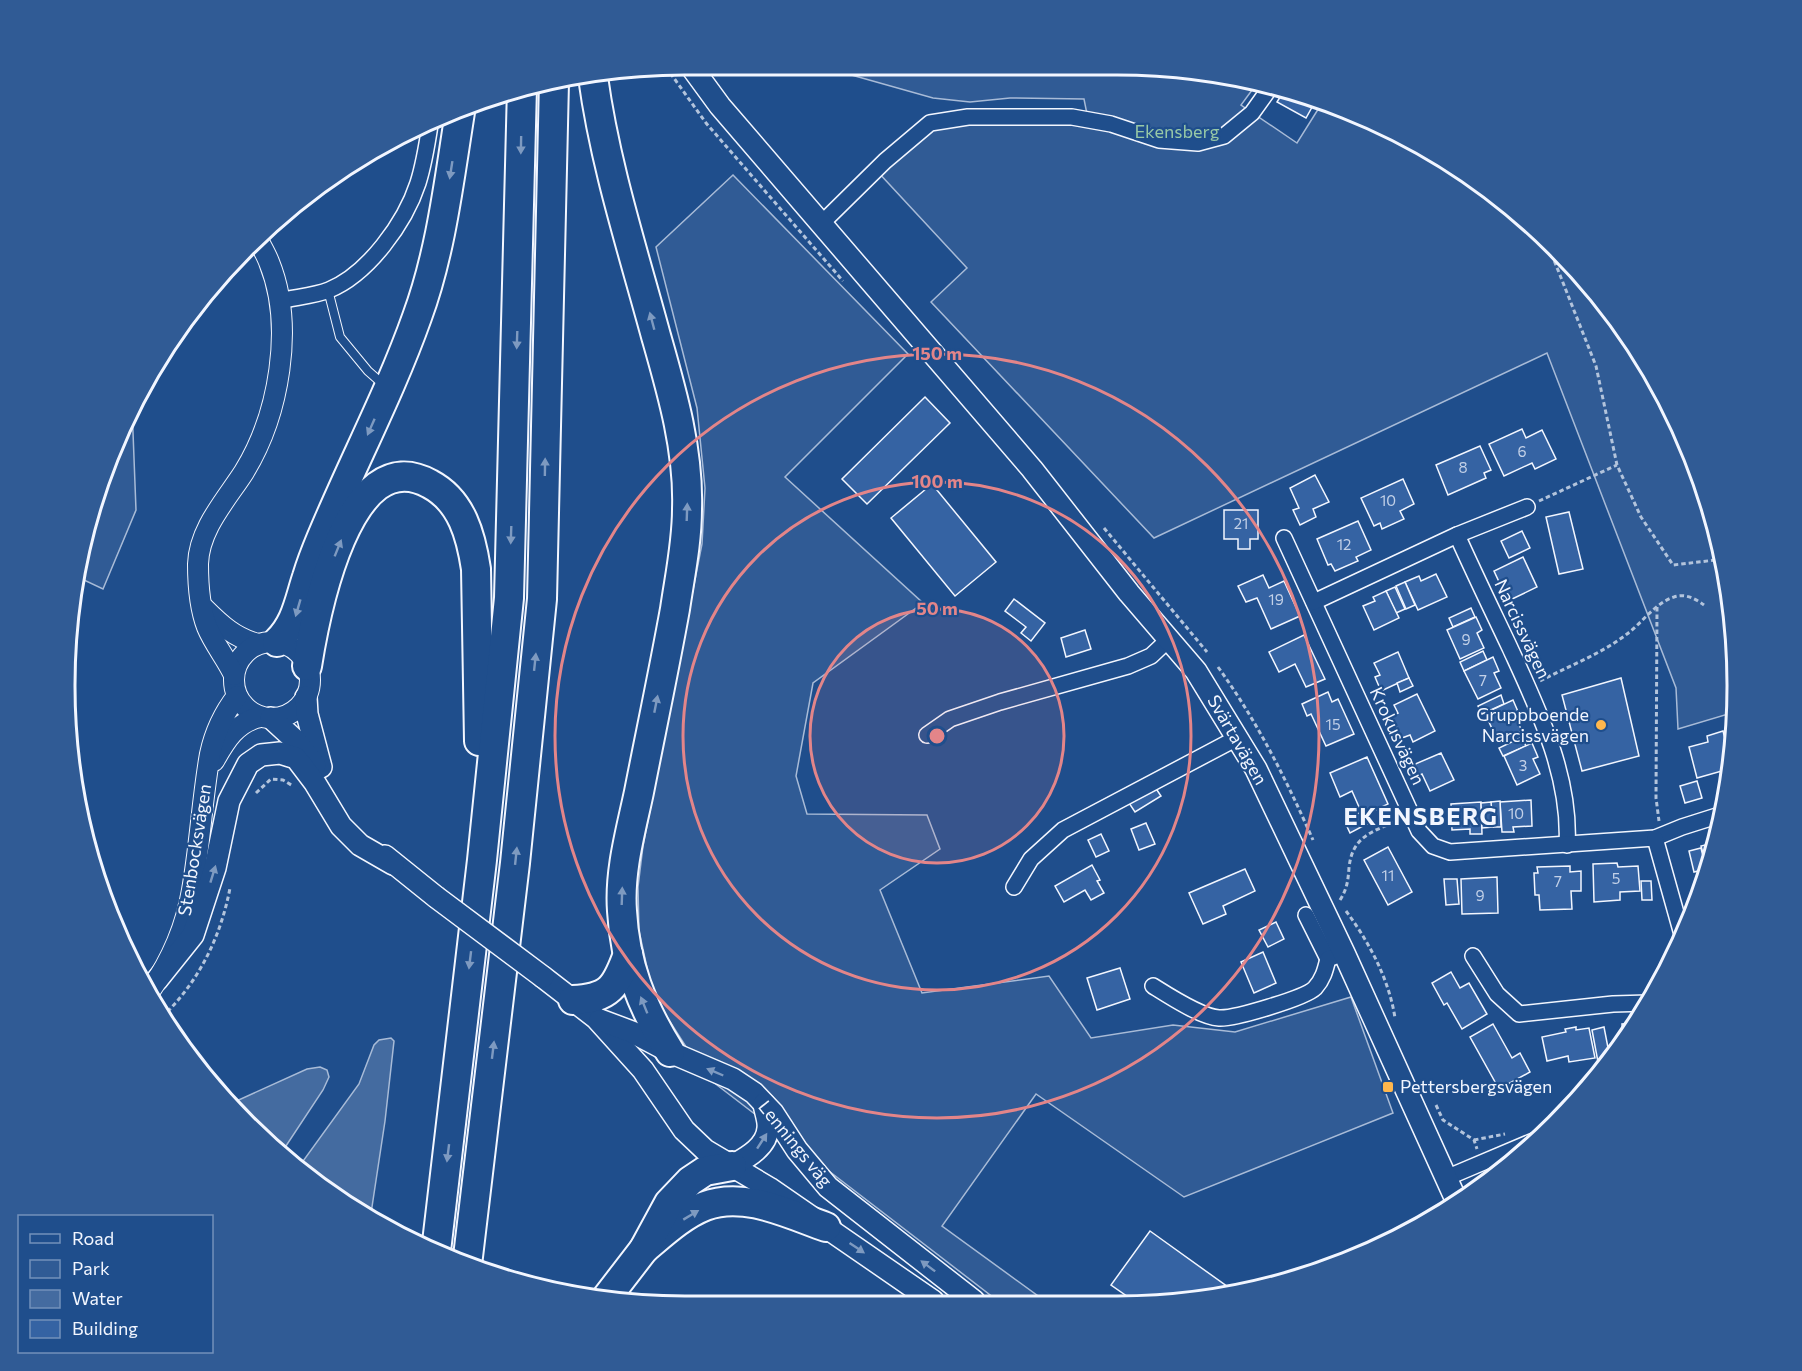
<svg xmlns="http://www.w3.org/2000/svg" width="1802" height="1371" font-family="Commissioner,sans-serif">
	<rect width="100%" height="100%" fill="#1f4e8c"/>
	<!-- green -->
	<g fill="#305b95" stroke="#a8bbd7" stroke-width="1.5">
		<path d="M 816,65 L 1157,66 L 1258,82 L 1241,105 L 1297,143 L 1322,103 L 1391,129 L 1494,193 L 1556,247 L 1633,340 L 1690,448 L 1725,564 L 1737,685 L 1735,712 L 1678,729 L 1676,688 L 1547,353 L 1154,538 L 931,302 L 967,268 L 877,171 L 930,123 L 1088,119 L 1084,99 L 1010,98 L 970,102 L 933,98 Z"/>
		<path d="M 733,175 L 908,354 L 785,477 L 923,603 L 813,683 L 796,776 L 807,814 L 927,815 L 940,849 L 880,890 L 922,993 L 1049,976 L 1091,1038 L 1173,1025 L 1235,1032 L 1351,997 L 1393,1113 L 1184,1197 L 1036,1094 L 942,1226 L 1045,1301 L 998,1301 L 704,1075 L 653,995 L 639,931 L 638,887 L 643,846 L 702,544 L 705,488 L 697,408 L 656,247 Z"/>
		<path d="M 132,406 L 136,510 L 103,589 L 82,579 L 75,581 L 77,564 Z"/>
	</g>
	<!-- water -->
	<g fill="#446ba0" stroke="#a8bbd7" stroke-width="1.5">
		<path d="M 391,1038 L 394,1041 L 385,1121 L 370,1220 L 298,1168 L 359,1084 L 374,1045 L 379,1040 Z"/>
		<path d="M 320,1067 L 327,1070 L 329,1077 L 323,1090 L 280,1155 L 232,1103 L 307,1069 Z"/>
	</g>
	<!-- building -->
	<g fill="#3563a3" stroke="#f2f6ff" stroke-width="1.5">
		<path d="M 1285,89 L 1316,100 L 1306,118 L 1277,102 Z"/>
		<path d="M 925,397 L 950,423 L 867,504 L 842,479 Z"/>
		<path d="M 1522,429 L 1526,438 L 1542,430 L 1556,459 L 1535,469 L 1532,463 L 1504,476 L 1489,444 Z"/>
		<path d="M 1480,446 L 1491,470 L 1484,473 L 1486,478 L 1448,495 L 1436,465 Z"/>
		<path d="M 1315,475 L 1329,502 L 1313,509 L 1316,517 L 1300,525 L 1293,510 L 1299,508 L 1290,488 Z"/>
		<path d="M 1403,479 L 1414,504 L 1400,511 L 1404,519 L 1382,529 L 1380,523 L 1374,526 L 1361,498 Z"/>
		<path d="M 932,484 L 996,562 L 955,596 L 891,518 Z"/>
		<path d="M 1224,510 L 1258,510 L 1258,539 L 1250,539 L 1250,549 L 1238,549 L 1238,539 L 1224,539 Z"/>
		<path d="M 1569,512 L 1583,569 L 1559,574 L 1546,517 Z"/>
		<path d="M 1358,521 L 1371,550 L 1356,557 L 1358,561 L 1335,571 L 1331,564 L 1328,565 L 1317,539 Z"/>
		<path d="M 1522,531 L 1530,548 L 1509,558 L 1501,541 Z"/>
		<path d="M 1523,557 L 1537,587 L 1508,601 L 1494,571 Z"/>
		<path d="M 1436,574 L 1447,597 L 1418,610 L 1405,582 L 1419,576 L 1421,581 Z"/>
		<path d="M 1263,575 L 1269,588 L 1284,581 L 1300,616 L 1271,629 L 1257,598 L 1246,602 L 1238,586 Z"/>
		<path d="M 1405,582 L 1415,605 L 1406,609 L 1396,586 Z"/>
		<path d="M 1395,587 L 1405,609 L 1396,613 L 1386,591 Z"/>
		<path d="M 1386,591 L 1399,618 L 1374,630 L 1363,606 L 1375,601 L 1373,597 Z"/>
		<path d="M 1014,599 L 1045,623 L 1031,641 L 1021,633 L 1026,627 L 1005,611 Z"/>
		<path d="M 1471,608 L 1475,617 L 1453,627 L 1449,618 Z"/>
		<path d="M 1476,617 L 1482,630 L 1477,633 L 1484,648 L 1460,659 L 1447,630 Z"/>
		<path d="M 1085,630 L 1091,649 L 1066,657 L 1061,638 Z"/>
		<path d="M 1304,635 L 1325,679 L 1306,687 L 1295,664 L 1279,672 L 1269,652 Z"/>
		<path d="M 1483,651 L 1487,660 L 1464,671 L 1460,662 Z"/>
		<path d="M 1398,652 L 1409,678 L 1381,691 L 1375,677 L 1380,675 L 1374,663 Z"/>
		<path d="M 1493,657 L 1499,671 L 1494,673 L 1501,688 L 1478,699 L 1464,671 Z"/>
		<path d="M 1409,678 L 1413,686 L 1400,692 L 1397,683 Z"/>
		<path d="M 1621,678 L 1639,756 L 1582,771 L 1562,695 Z"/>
		<path d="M 1328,692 L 1332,702 L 1338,699 L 1354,734 L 1326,746 L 1311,714 L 1307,716 L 1302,704 Z"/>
		<path d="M 1417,694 L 1435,731 L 1413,742 L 1410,735 L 1402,738 L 1391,716 L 1398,713 L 1394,705 Z"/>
		<path d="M 1501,695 L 1504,704 L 1482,714 L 1478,706 Z"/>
		<path d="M 1513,700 L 1519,714 L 1515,716 L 1522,731 L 1498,742 L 1485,713 Z"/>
		<path d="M 1723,731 L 1730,758 L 1729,769 L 1697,778 L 1689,747 L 1708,742 L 1707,736 Z"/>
		<path d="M 1522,737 L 1526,746 L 1503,756 L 1499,748 Z"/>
		<path d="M 1532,743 L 1538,757 L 1533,759 L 1540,774 L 1517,785 L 1504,756 Z"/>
		<path d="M 1441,753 L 1454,780 L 1430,791 L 1422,774 L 1418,776 L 1413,765 Z"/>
		<path d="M 1367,757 L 1388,804 L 1363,816 L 1352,791 L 1340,797 L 1330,773 Z"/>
		<path d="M 1697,781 L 1702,798 L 1685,803 L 1680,786 Z"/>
		<path d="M 1155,787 L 1161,796 L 1135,812 L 1129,803 Z"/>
		<path d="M 1531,800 L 1532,826 L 1513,827 L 1514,832 L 1502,832 L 1500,802 Z"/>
		<path d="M 1500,801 L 1501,827 L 1493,827 L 1491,802 Z"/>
		<path d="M 1481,802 L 1482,834 L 1470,834 L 1470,829 L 1452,830 L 1451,804 Z"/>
		<path d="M 1491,802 L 1493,827 L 1482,828 L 1481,803 Z"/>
		<path d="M 1361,812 L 1367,824 L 1350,833 L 1344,820 Z"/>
		<path d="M 1146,823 L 1155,844 L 1139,850 L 1131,829 Z"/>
		<path d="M 1101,834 L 1109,851 L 1096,857 L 1088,840 Z"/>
		<path d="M 1713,843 L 1714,845 L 1707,869 L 1701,846 Z"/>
		<path d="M 1388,847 L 1412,892 L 1388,905 L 1364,860 Z"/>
		<path d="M 1701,848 L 1706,869 L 1694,872 L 1689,851 Z"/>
		<path d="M 1617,863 L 1618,867 L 1638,866 L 1640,891 L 1620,892 L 1620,900 L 1594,902 L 1593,864 Z"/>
		<path d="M 1092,865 L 1100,880 L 1097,881 L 1104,893 L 1091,900 L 1085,890 L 1064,902 L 1055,886 Z"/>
		<path d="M 1570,866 L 1570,872 L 1581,871 L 1581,891 L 1571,891 L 1572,909 L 1540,910 L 1539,895 L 1535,895 L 1534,873 L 1538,873 L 1537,867 Z"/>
		<path d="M 1245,869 L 1255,891 L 1223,906 L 1226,914 L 1203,924 L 1189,893 Z"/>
		<path d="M 1497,877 L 1498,913 L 1462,914 L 1461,879 Z"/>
		<path d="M 1444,879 L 1457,879 L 1459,904 L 1446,905 Z"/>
		<path d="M 1641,881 L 1651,881 L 1652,900 L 1642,900 Z"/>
		<path d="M 1276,922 L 1284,939 L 1268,947 L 1259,930 Z"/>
		<path d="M 1263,952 L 1276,983 L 1254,993 L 1241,962 Z"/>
		<path d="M 1120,968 L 1130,999 L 1097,1010 L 1087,978 Z"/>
		<path d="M 1451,972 L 1460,988 L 1469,983 L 1487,1014 L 1462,1029 L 1447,1003 L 1444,1005 L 1432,983 Z"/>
		<path d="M 1637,1023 L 1633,1030 L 1623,1043 L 1622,1024 Z"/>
		<path d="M 1493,1024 L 1512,1058 L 1520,1053 L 1530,1072 L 1499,1089 L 1470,1037 Z"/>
		<path d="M 1576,1027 L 1576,1030 L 1589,1028 L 1595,1058 L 1569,1062 L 1568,1056 L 1547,1061 L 1542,1037 L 1566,1032 L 1565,1029 Z"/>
		<path d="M 1604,1027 L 1610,1058 L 1598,1062 L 1592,1030 Z"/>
		<path d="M 1150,1231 L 1235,1292 L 1197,1301 L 1134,1301 L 1111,1285 Z"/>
	</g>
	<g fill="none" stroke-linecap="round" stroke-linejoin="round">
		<!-- service casing -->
		<g stroke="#f2f6ff" stroke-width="10">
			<path id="service" d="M 328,290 L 340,337 L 368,371 L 385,386"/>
		</g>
		<!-- minor casing -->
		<g stroke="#f2f6ff" stroke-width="18">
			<g id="minor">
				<path d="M 821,224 L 885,161 L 930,123 L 968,117 L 1072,117 L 1111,124 L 1159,140 L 1198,143 L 1224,136 L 1252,113 L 1272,85"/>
				<path d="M 279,301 C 295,297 314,296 329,290 C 368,274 405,223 418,183 C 424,164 427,145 430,125"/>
				<path d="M 1457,535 C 1474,573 1492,610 1510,648 C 1538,709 1571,776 1567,845"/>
				<path d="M 1284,538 L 1419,831 L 1433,846 L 1450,852 L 1655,838 L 1682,827 L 1723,814"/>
				<path d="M 1314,602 L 1457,535 L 1527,507"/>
				<path d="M 927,735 L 950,719 L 1000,702 L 1128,666 L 1151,656 L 1169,639"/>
				<path d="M 1655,838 L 1683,938"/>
				<path d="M 1014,887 L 1031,859 L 1063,830 L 1237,738"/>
				<path d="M 1306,915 L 1328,959"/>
				<path d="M 1473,956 L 1497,994 L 1519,1014 L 1613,1004 L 1648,1003"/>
				<path d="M 1153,986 C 1169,996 1201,1017 1219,1018 C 1234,1019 1305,998 1315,988 C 1323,979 1325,971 1328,959 L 1344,953"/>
				<path d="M 1446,1178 L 1538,1139"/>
			</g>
		</g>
		<!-- tertiary casing -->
		<g stroke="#f2f6ff" stroke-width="22">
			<g id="tertiary">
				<path d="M 204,608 C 221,625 235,638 258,644"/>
				<circle cx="272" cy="680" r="38"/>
				<path d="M 234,675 C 226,658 214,644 207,627 C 200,609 198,584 198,564 C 199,529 226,500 244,472 C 279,415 295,326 269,262 C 266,254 261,246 257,238"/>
				<path d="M 214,761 C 225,741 237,721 261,717"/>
				<path d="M 150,991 C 170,962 186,926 192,890 C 200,845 202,799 210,754 C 215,731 223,714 237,696"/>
			</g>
		</g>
		<!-- secondary casing -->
		<g stroke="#f2f6ff" stroke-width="24">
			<g id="secondary">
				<path d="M 690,65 L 720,106 L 1032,469 L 1129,593 L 1196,671 L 1256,769 L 1344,953 L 1458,1204"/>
				<path d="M 306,697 L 307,714 L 321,767"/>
				<path d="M 271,718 L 295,740 L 315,765"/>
				<path d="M 385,856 L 436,897"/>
				<path d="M 543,977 L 596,1018 L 643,1070 L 684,1130 L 705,1150 L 769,1188 L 933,1301"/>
				<path d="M 157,980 L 193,935 L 215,868 L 229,801 L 248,764 L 261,755 L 280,753 L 296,758 L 315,783 L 341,826 L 360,845 L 393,864"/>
				<path d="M 600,1020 L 632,1032 L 670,1052 L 733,1079 L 754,1093 L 773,1113 L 797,1150 L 828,1187 L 974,1301"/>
				<path d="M 732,1166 C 746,1158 767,1147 768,1128 C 769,1121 765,1111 764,1104"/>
			</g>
		</g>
		<!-- motorway casing -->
		<g stroke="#f2f6ff" stroke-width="32">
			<g id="motorway">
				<path d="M 593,77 C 605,165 633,251 656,336 C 672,392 689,450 687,509 C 687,543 680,575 675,609 C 664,670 651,731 639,792 C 631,830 619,871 622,911 C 625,965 642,1007 670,1052"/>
				<path d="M 277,642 C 296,624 299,601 307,577 C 311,564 316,551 321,539 C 352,464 390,393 417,317 C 441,252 449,181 460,112"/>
				<path d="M 307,666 C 315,616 348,438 430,484 C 462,501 471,536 476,569 L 479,741"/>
				<path d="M 573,1000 C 610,998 616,987 628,954"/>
				<path d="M 644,1249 C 662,1234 682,1215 705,1206 C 744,1191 789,1214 826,1227"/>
				<path d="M 436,1251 L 482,860 L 509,598 L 522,87"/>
				<path d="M 467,1265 L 515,863 L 542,599 L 554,82"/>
				<path d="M 604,1301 L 644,1249 L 669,1203 L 690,1181 L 705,1171 L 732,1166"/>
			</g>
		</g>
		<!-- path -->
		<g stroke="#b3c4dc" stroke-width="3" stroke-dasharray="4.5 3" stroke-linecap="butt">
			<path d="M 666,67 L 706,123 L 843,281"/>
			<path d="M 1555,246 L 1554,260 L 1596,366 L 1617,465 L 1641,517 L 1673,565 L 1724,559"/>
			<path d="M 1539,501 L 1617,465"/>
			<path d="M 1104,528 L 1207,652"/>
			<path d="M 1657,607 L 1656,798 L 1659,821"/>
			<path d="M 1218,667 C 1257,721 1286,779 1313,840"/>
			<path d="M 1540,681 C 1569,666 1601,654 1627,634 C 1642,623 1655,603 1674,597 C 1685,593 1696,599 1704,605"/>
			<path d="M 256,793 L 271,779 L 283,780 L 293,786"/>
			<path d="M 1340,900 C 1347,889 1348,881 1349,868 C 1352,837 1371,832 1397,821"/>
			<path d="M 1346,911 C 1369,942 1389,979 1395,1018"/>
			<path d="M 162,1017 C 199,982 221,936 230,888"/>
			<path d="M 1436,1105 L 1443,1120 L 1474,1140 L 1477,1149"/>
			<path d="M 1546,1125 L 1559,1121"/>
			<path d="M 1474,1140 L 1505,1134"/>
		</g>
		<!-- service -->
		<use href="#service" stroke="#1f4e8c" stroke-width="8"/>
		<!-- minor -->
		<use href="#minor" stroke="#1f4e8c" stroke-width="15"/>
		<!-- tertiary -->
		<use href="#tertiary" stroke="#1f4e8c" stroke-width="20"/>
		<!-- secondary -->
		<use href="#secondary" stroke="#1f4e8c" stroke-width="21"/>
		<!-- motorway -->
		<use href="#motorway" stroke="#1f4e8c" stroke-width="28"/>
		<!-- secondary-bridge casing -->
		<g stroke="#f2f6ff" stroke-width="24" stroke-linecap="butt">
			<path id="secondary-bridge" d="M 436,897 L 543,977"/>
		</g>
		<!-- secondary-bridge -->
		<use href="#secondary-bridge" stroke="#1f4e8c" stroke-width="21"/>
	</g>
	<!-- one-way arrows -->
	<defs><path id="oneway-solid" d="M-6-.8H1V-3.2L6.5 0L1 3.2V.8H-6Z" transform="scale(1.5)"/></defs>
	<g fill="#7e9ac0">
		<use href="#oneway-solid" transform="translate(521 145) rotate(91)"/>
		<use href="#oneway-solid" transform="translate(451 170) rotate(99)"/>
		<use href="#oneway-solid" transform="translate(652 321) rotate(-105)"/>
		<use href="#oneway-solid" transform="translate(517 340) rotate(92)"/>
		<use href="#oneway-solid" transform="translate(371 427) rotate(114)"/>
		<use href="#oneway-solid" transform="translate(545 467) rotate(-89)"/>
		<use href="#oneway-solid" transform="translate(687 512) rotate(-88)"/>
		<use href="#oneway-solid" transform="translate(511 535) rotate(92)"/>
		<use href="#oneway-solid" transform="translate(338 548) rotate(-68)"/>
		<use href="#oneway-solid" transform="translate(298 608) rotate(106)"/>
		<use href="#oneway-solid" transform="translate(535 662) rotate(-84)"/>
		<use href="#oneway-solid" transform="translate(656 704) rotate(-79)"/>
		<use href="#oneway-solid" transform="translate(516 856) rotate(-84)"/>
		<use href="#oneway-solid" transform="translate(213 874) rotate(-73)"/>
		<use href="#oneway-solid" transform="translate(622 896) rotate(-88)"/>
		<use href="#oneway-solid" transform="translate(470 960) rotate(97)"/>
		<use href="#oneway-solid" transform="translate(644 1005) rotate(-112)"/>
		<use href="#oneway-solid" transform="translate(493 1050) rotate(-83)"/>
		<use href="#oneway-solid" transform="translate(715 1072) rotate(-157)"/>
		<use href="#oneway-solid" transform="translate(762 1141) rotate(-57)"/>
		<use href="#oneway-solid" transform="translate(448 1153) rotate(97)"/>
		<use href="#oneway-solid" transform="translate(691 1215) rotate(-31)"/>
		<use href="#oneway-solid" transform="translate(857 1248) rotate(34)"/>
		<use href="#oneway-solid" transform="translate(928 1266) rotate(-143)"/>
	</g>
	<!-- distance rings -->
	<circle cx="937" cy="736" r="127" fill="#e38589" fill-opacity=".12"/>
	<g fill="none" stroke="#e38589" stroke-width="3">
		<circle cx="937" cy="736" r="127"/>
		<circle cx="937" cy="736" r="254"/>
		<circle cx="937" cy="736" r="382"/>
	</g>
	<!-- markers -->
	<g fill="#ffb74d" stroke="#1f4e8c" stroke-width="2">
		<circle cx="1601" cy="725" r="6"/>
		<rect x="1382" y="1081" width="12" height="12" rx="3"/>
	</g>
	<g text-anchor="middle" stroke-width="4.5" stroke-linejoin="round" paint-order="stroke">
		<!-- number labels -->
		<g font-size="15" fill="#c3d1e8">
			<text x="1522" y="457">6</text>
			<text x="1463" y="473">8</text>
			<text x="1388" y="506">10</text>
			<text x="1241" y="529">21</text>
			<text x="1344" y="550">12</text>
			<text x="1276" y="605">19</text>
			<text x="1466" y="645">9</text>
			<text x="1483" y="686">7</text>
			<text x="1333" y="730">15</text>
			<text x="1523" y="771">3</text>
			<text x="1516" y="819">10</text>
			<text x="1388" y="881">11</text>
			<text x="1616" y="884">5</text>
			<text x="1558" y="887">7</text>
			<text x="1480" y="901">9</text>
		</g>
		<!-- park labels -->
		<g font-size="18" fill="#97c8a6" stroke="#1f4e8c">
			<text x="1177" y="138">Ekensberg</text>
		</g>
		<!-- street labels -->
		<g font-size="18" fill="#f2f6ff" stroke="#1f4e8c">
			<text transform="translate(1522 629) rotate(65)" y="6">Narcissvägen</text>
			<text transform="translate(1397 736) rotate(65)" y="6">Krokusvägen</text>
			<text transform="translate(1237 740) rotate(60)" y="6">Svärtavägen</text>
			<text transform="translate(195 850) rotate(-81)" y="6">Stenbocksvägen</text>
			<text transform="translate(795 1144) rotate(51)" y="6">Lennings väg</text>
		</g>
		<!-- poi labels -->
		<g font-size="18" fill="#f2f6ff" stroke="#1f4e8c" text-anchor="end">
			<text x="1589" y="721">Gruppboende<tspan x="1589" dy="21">Narcissvägen</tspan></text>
			<text x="1400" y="1093" text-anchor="start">Pettersbergsvägen</text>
		</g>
		<!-- district labels -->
		<g font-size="24" font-weight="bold" letter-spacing="1.5" fill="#f2f6ff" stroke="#1f4e8c">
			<text x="1421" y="825">EKENSBERG</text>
		</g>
	</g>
	<!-- crop -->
	<path d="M0 0H1802V1371H0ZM685 75H1117A610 610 0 0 1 1727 685V686A610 610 0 0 1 1117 1296H685A610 610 0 0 1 75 686V685A610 610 0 0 1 685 75Z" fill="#305b95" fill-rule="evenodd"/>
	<path fill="none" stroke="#f2f6ff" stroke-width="3" d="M685 75H1117A610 610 0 0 1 1727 685V686A610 610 0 0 1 1117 1296H685A610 610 0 0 1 75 686V685A610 610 0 0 1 685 75Z"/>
	<circle cx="937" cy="736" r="9" fill="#e38589" stroke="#1f4e8c" stroke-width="3"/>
	<g font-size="18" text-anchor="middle" font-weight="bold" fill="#e38589" stroke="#1f4e8c" stroke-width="4.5" stroke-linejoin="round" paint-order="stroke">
		<text x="937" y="360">150 m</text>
		<text x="937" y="488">100 m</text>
		<text x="937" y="615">50 m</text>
	</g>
	<!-- legend -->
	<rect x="18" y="1215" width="195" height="138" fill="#1f4e8c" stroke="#7391ba" stroke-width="1.5"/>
	<rect x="30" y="1234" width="30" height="9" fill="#1f4e8c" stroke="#7391ba" stroke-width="1.5"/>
	<text x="72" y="1245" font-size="18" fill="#f2f6ff">Road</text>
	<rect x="30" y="1260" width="30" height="18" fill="#305b95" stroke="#7391ba" stroke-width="1.5"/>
	<text x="72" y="1275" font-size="18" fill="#f2f6ff">Park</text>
	<rect x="30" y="1290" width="30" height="18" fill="#446ba0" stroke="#7391ba" stroke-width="1.5"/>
	<text x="72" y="1305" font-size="18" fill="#f2f6ff">Water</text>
	<rect x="30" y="1320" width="30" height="18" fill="#3563a3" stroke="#7391ba" stroke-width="1.5"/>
	<text x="72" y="1335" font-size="18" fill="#f2f6ff">Building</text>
</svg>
